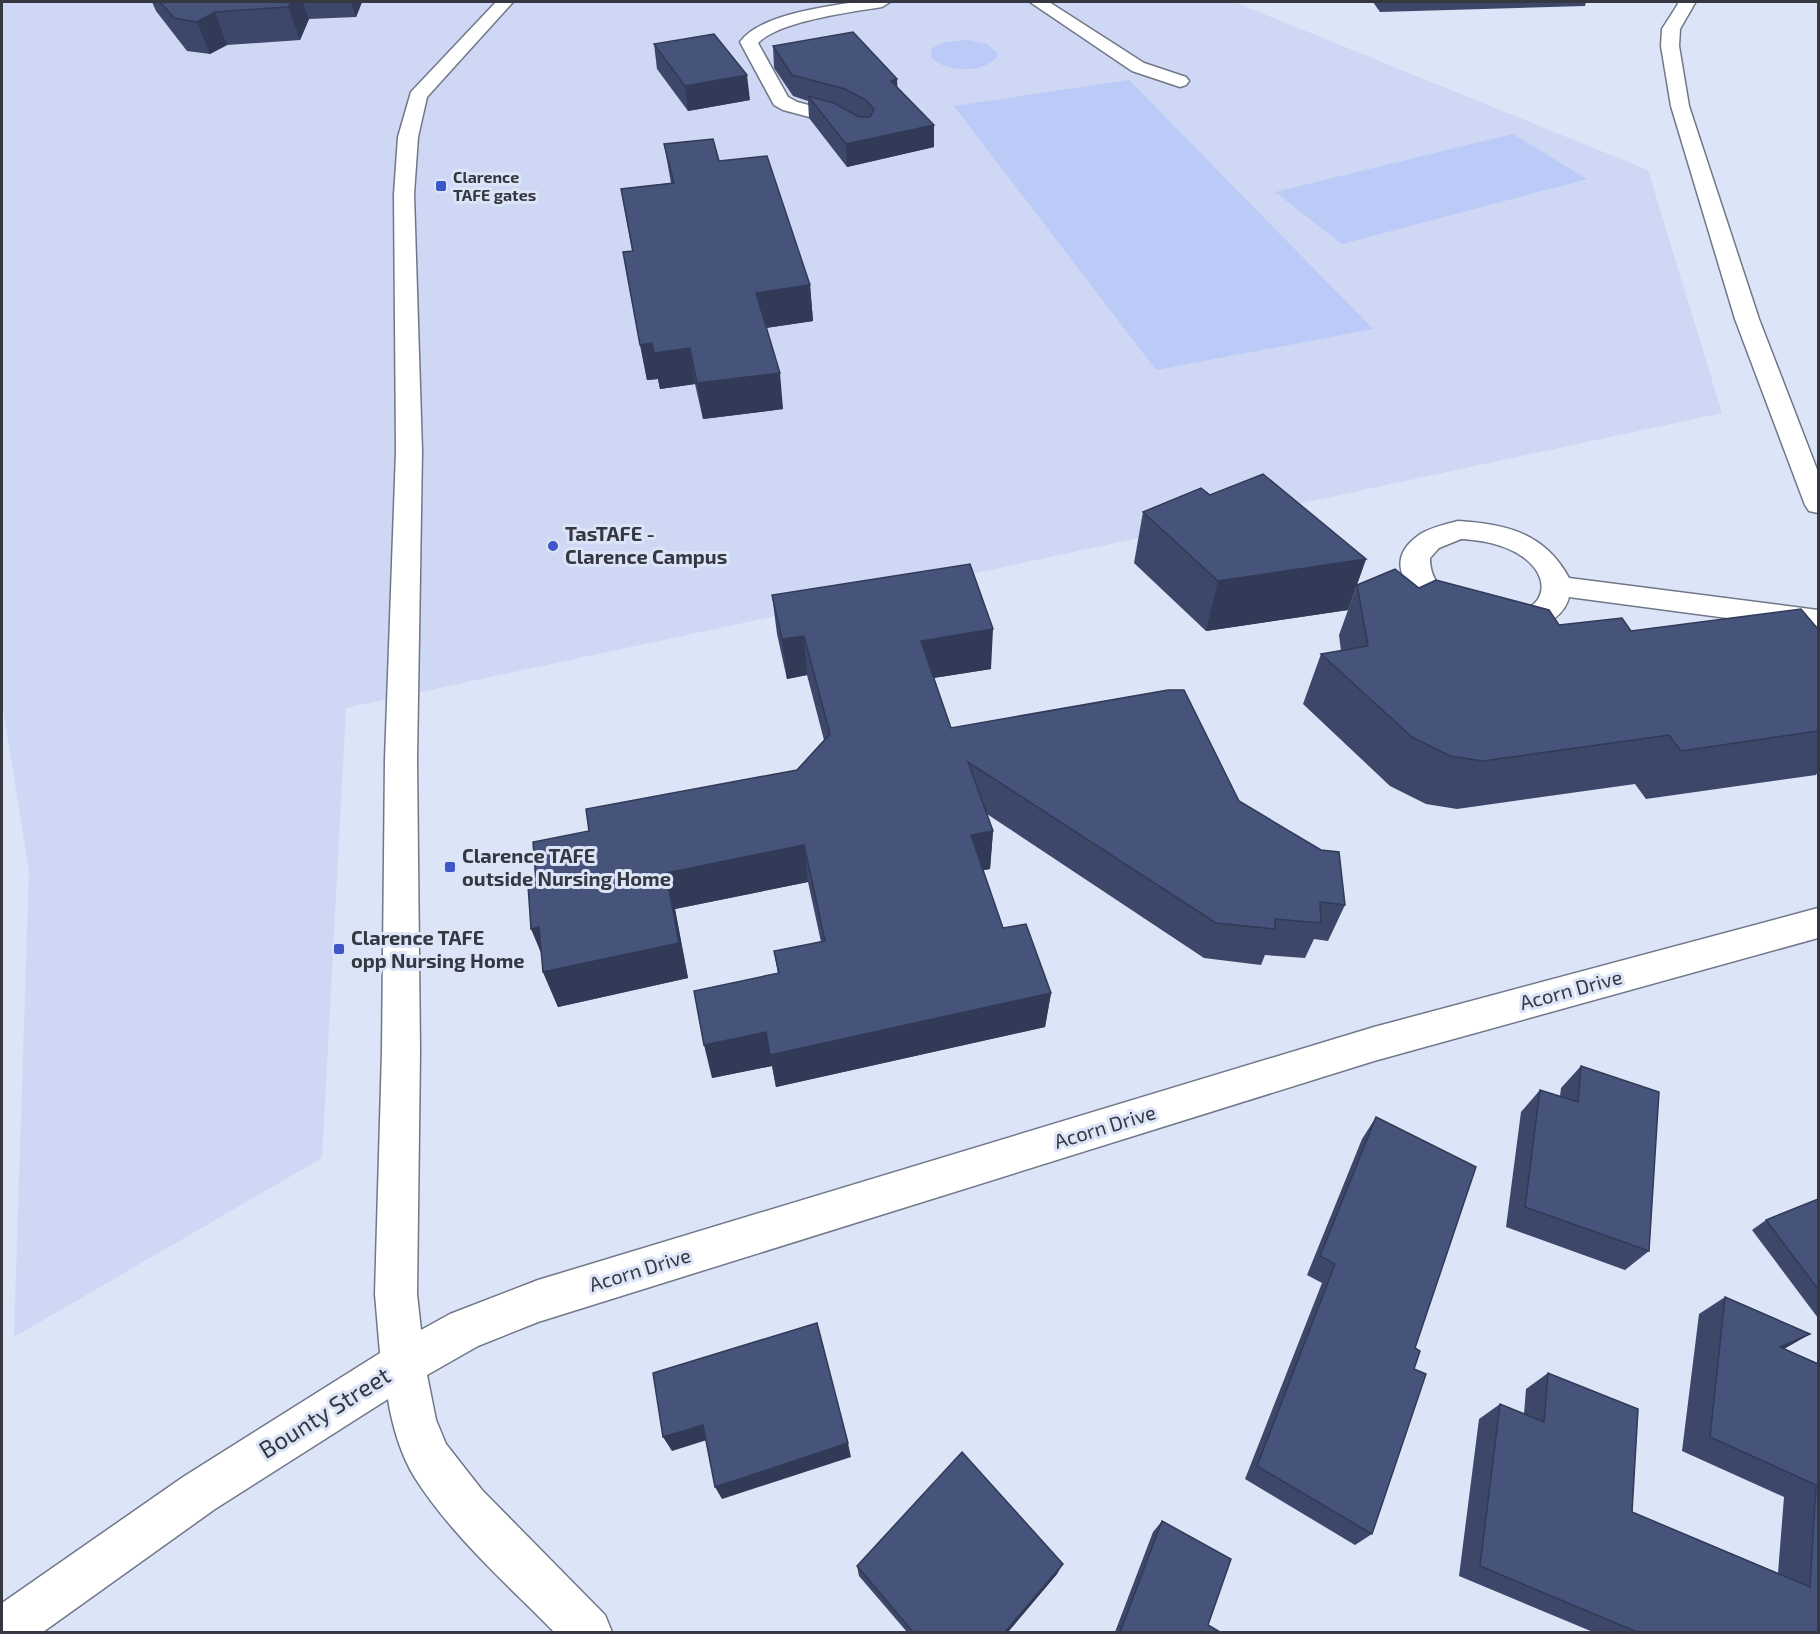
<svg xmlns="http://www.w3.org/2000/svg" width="1820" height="1634" font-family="'Exo 2',sans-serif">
	<rect width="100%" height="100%" fill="#dce4f8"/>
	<!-- built -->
	<path fill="#ced7f3" d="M 2,2 L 1234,2 L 1648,170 L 1722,413 L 346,708 L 322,1158 L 14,1337 L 29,871 L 2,702 Z"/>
	<!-- green -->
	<g fill="#bbcaf6">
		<path d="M 968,40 L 987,44 L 997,53 L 997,57 C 982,74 947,72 931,58 L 932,48 L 946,42 Z"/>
		<path d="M 1129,80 L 1373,329 L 1156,370 L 954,106 Z"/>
		<path d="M 1513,134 L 1587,179 L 1342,244 L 1275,192 Z"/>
	</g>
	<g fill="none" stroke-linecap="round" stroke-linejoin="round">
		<!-- minor casing -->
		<g stroke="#707789" stroke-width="3">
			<g id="minor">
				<path d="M 496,2 L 513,2 L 427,97 L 418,137 L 414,194 L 422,451 L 417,759 L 420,1051 L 417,1294 L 421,1330 L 450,1314 L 538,1280 L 1374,1027 L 1818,908 L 1818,938 L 1374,1061 L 538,1322 L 478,1346 L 427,1375 L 436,1420 L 446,1444 L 482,1490 L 605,1615 L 612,1632 L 554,1632 C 506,1583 452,1536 415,1478 C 401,1456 392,1425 388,1399 L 215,1509 L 43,1632 L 2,1632 L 2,1603 L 183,1477 L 380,1353 L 375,1294 L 382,1051 L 385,759 L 396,451 L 394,194 L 398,137 L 411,92 Z"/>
				<path d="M 855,2 L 890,2 L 882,7 C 852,12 779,21 758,43 L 788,97 L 797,102 L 858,118 L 861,122 L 858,126 L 851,128 L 783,110 L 774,105 L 740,42 C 759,15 824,7 855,2 Z"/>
				<path d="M 1030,2 L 1049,2 L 1144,63 L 1186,77 L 1189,81 L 1186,85 L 1180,87 L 1132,71 Z"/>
				<path d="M 1677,2 L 1695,3 L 1680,29 L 1679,46 L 1689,106 L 1759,319 L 1818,472 L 1818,513 L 1809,511 L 1805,505 L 1735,319 L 1671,106 L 1661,46 L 1662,29 L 1678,4 Z"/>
				<path d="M 1458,521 C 1506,524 1545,533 1569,578 L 1818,610 L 1818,630 L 1569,597 C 1565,614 1549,624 1533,628 C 1519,631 1506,633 1492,632 C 1454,628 1361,576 1419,535 C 1429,528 1446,524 1458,521 ZM 1461,539 C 1579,545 1558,649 1459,599 C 1440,589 1430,579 1430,558 L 1439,548 Z"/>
			</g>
		</g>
		<!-- minor -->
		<use href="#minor" fill="#fff" fill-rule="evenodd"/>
	</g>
	<!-- wall -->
	<g fill="#3c476a">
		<path d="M 152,2 L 362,2 L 356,17 L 309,19 L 300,40 L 227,45 L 210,54 L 187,51 L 156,11 Z"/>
		<path d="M 1373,2 L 1586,2 L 1585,6 L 1380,12 Z"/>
		<path d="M 654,44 L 750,100 L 688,111 L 657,69 Z"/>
		<path d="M 773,46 L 897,88 L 934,125 L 934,147 L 847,167 L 809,118 L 808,101 L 793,96 L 774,68 Z"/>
		<path d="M 664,144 L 719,161 L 810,285 L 813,321 L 766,328 L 783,409 L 703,419 L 695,384 L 660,389 L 658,379 L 647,380 L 623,252 L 632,251 L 621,189 L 671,183 Z"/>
		<path d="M 1210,495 L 1366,559 L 1348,610 L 1206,631 L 1134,563 L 1143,512 Z"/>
		<path d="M 1357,585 L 1419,588 L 1559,625 L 1631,631 L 1818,629 L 1818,772 L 1816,775 L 1646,799 L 1635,784 L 1457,809 L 1426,804 L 1390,786 L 1303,704 L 1321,654 L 1341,651 L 1339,635 Z"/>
		<path d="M 772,595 L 991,669 L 934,678 L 951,728 L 1239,801 L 1345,905 L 1328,941 L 1314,939 L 1305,958 L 1265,955 L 1261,965 L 1204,958 L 987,814 L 993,831 L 990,869 L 983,870 L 1003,928 L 1051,993 L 1045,1027 L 776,1087 L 772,1066 L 712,1078 L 778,974 L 774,951 L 821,942 L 808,882 L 675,909 L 688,978 L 558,1007 L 543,972 L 536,882 L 589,831 L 797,770 L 824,740 L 807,675 L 787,679 L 777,634 Z"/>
		<path d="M 1581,1066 L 1649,1251 L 1625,1270 L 1506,1227 L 1521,1112 L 1540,1090 L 1560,1096 L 1561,1088 Z"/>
		<path d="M 1376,1117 L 1415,1348 L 1414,1369 L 1372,1534 L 1355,1545 L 1245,1479 L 1322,1283 L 1307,1275 L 1362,1139 Z"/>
		<path d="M 1818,1199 L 1818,1318 L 1752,1230 L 1766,1220 Z"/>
		<path d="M 1725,1297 L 1810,1334 L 1784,1349 L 1818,1363 L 1818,1632 L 1593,1632 L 1459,1576 L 1479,1419 L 1500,1404 L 1524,1414 L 1526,1389 L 1548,1373 L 1632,1512 L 1778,1573 L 1784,1497 L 1682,1451 L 1699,1314 Z"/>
		<path d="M 1162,1521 L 1208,1625 L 1220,1632 L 1115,1632 L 1153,1532 Z"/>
		<path d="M 857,1566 L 1057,1574 L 1008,1632 L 907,1632 L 859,1576 Z"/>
	</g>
	<!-- shaded-wall -->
	<g fill="#313a56">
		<path d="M 291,2 L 303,2 L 309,19 L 300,40 L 288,7 Z"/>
		<path d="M 351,2 L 362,2 L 356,17 Z"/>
		<path d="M 215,12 L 227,45 L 210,54 L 197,22 Z"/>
		<path d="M 747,75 L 750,100 L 688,111 L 685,86 Z"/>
		<path d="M 897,79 L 898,101 L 891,81 Z"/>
		<path d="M 934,125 L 934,147 L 847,167 L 846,144 Z"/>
		<path d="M 810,285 L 813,321 L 759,329 L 756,293 Z"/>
		<path d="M 652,343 L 690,348 L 695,384 L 660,389 L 658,379 L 647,380 L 640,345 Z"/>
		<path d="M 780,373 L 783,409 L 703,419 L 697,383 Z"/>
		<path d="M 1366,559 L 1348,610 L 1206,631 L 1218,581 Z"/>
		<path d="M 993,629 L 991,669 L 920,680 L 921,641 Z"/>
		<path d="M 804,636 L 807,675 L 787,679 L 782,639 Z"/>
		<path d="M 993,831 L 990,869 L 969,873 L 971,835 Z"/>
		<path d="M 804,845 L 808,882 L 675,909 L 688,978 L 558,1007 L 543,972 L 666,873 Z"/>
		<path d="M 539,927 L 546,965 L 531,929 Z"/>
		<path d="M 1051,993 L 1045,1027 L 776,1087 L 770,1055 Z"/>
		<path d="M 766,1032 L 772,1066 L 712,1078 L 704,1045 Z"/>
		<path d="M 1810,1334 L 1780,1351 L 1780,1347 Z"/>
		<path d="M 703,1425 L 710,1439 L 672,1451 L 663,1437 Z"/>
		<path d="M 848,1443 L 851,1457 L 722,1499 L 715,1487 Z"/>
		<path d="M 1063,1564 L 1057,1574 L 1008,1632 L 1005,1632 Z"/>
	</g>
	<!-- building -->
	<g fill="#46537b" stroke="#313a56" stroke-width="1.5">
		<path d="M 160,2 L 291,2 L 288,7 L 215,12 L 197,22 L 174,18 Z"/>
		<path d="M 853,32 L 897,79 L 891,81 L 934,125 L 846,144 L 808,96 L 834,103 L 859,117 L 870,117 L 874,109 L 866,100 L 845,89 L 792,75 L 773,46 Z"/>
		<path d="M 714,34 L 747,75 L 685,86 L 654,44 Z"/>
		<path d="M 713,139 L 719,161 L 767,156 L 810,285 L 756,293 L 780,373 L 697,383 L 690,348 L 654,353 L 652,343 L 640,345 L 623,252 L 633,251 L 621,189 L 674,183 L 664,144 Z"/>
		<path d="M 1263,474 L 1366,559 L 1218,581 L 1143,512 L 1201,488 L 1210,495 Z"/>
		<path d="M 970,564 L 993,629 L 921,641 L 951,728 L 1168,690 L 1184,690 L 1239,801 L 1321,850 L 1339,852 L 1345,905 L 1320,902 L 1321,923 L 1275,919 L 1275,929 L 1216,923 L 968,762 L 993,831 L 971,835 L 1003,928 L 1026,924 L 1051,993 L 770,1055 L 766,1032 L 704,1045 L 694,991 L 779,973 L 774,951 L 825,941 L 804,845 L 666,873 L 679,943 L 543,972 L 539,927 L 531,929 L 528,885 L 536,882 L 533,842 L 589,831 L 586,809 L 797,770 L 830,734 L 804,636 L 782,639 L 772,595 Z"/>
		<path d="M 1395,569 L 1419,588 L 1436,580 L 1549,610 L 1559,625 L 1622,618 L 1631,631 L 1801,609 L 1818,629 L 1818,731 L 1681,751 L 1669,735 L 1483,761 L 1450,756 L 1412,737 L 1321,654 L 1368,646 L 1357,585 Z"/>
		<path d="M 1581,1066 L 1659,1092 L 1649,1251 L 1525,1207 L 1540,1090 L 1578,1102 Z"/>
		<path d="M 1376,1117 L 1476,1167 L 1415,1348 L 1420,1351 L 1414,1369 L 1426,1374 L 1372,1534 L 1257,1466 L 1335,1264 L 1320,1256 Z"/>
		<path d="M 1818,1199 L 1818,1289 L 1766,1220 Z"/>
		<path d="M 1725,1297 L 1810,1334 L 1780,1347 L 1818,1364 L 1818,1632 L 1637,1632 L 1480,1566 L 1500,1404 L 1544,1422 L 1548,1373 L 1638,1409 L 1632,1512 L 1810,1587 L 1816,1485 L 1710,1437 Z"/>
		<path d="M 817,1323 L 848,1443 L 715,1487 L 703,1425 L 663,1437 L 653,1373 Z"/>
		<path d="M 962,1452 L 1063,1564 L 1005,1632 L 913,1632 L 857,1566 Z"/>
		<path d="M 1162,1521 L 1231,1559 L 1208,1625 L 1220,1632 L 1120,1632 Z"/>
	</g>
	<!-- markers -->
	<g fill="#3e56c9" stroke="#dce4f8" stroke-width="2">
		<rect x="435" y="180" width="12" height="12" rx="3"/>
		<circle cx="553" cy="546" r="6"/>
		<rect x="444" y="861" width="12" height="12" rx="3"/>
		<rect x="333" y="943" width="12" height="12" rx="3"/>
	</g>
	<g text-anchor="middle" stroke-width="6" stroke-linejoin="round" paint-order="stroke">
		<!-- far-poi labels -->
		<g font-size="16" font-weight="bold" fill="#353840" stroke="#dce4f8" text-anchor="start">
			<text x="453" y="183">Clarence<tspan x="453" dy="18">TAFE gates</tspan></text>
		</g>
		<!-- poi labels -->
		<g font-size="20" font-weight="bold" fill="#353840" stroke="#dce4f8" text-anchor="start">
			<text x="565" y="541">TasTAFE -<tspan x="565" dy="23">Clarence Campus</tspan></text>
			<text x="462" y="863">Clarence TAFE<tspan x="462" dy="23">outside Nursing Home</tspan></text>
			<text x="351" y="945">Clarence TAFE<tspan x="351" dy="23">opp Nursing Home</tspan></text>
		</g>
		<!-- street labels -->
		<g font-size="20" fill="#353840" stroke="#dce4f8">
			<text transform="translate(1571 990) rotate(-15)" y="7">Acorn Drive</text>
			<text transform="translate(1105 1127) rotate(-17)" y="7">Acorn Drive</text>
			<text transform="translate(640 1270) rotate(-17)" y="7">Acorn Drive</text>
		</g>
		<!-- near-street labels -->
		<g font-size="24" fill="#353840" stroke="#dce4f8">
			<text transform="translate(325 1413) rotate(-32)" y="8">Bounty Street</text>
		</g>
	</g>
	<!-- border -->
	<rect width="1820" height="1634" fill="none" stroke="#353840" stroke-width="6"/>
</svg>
